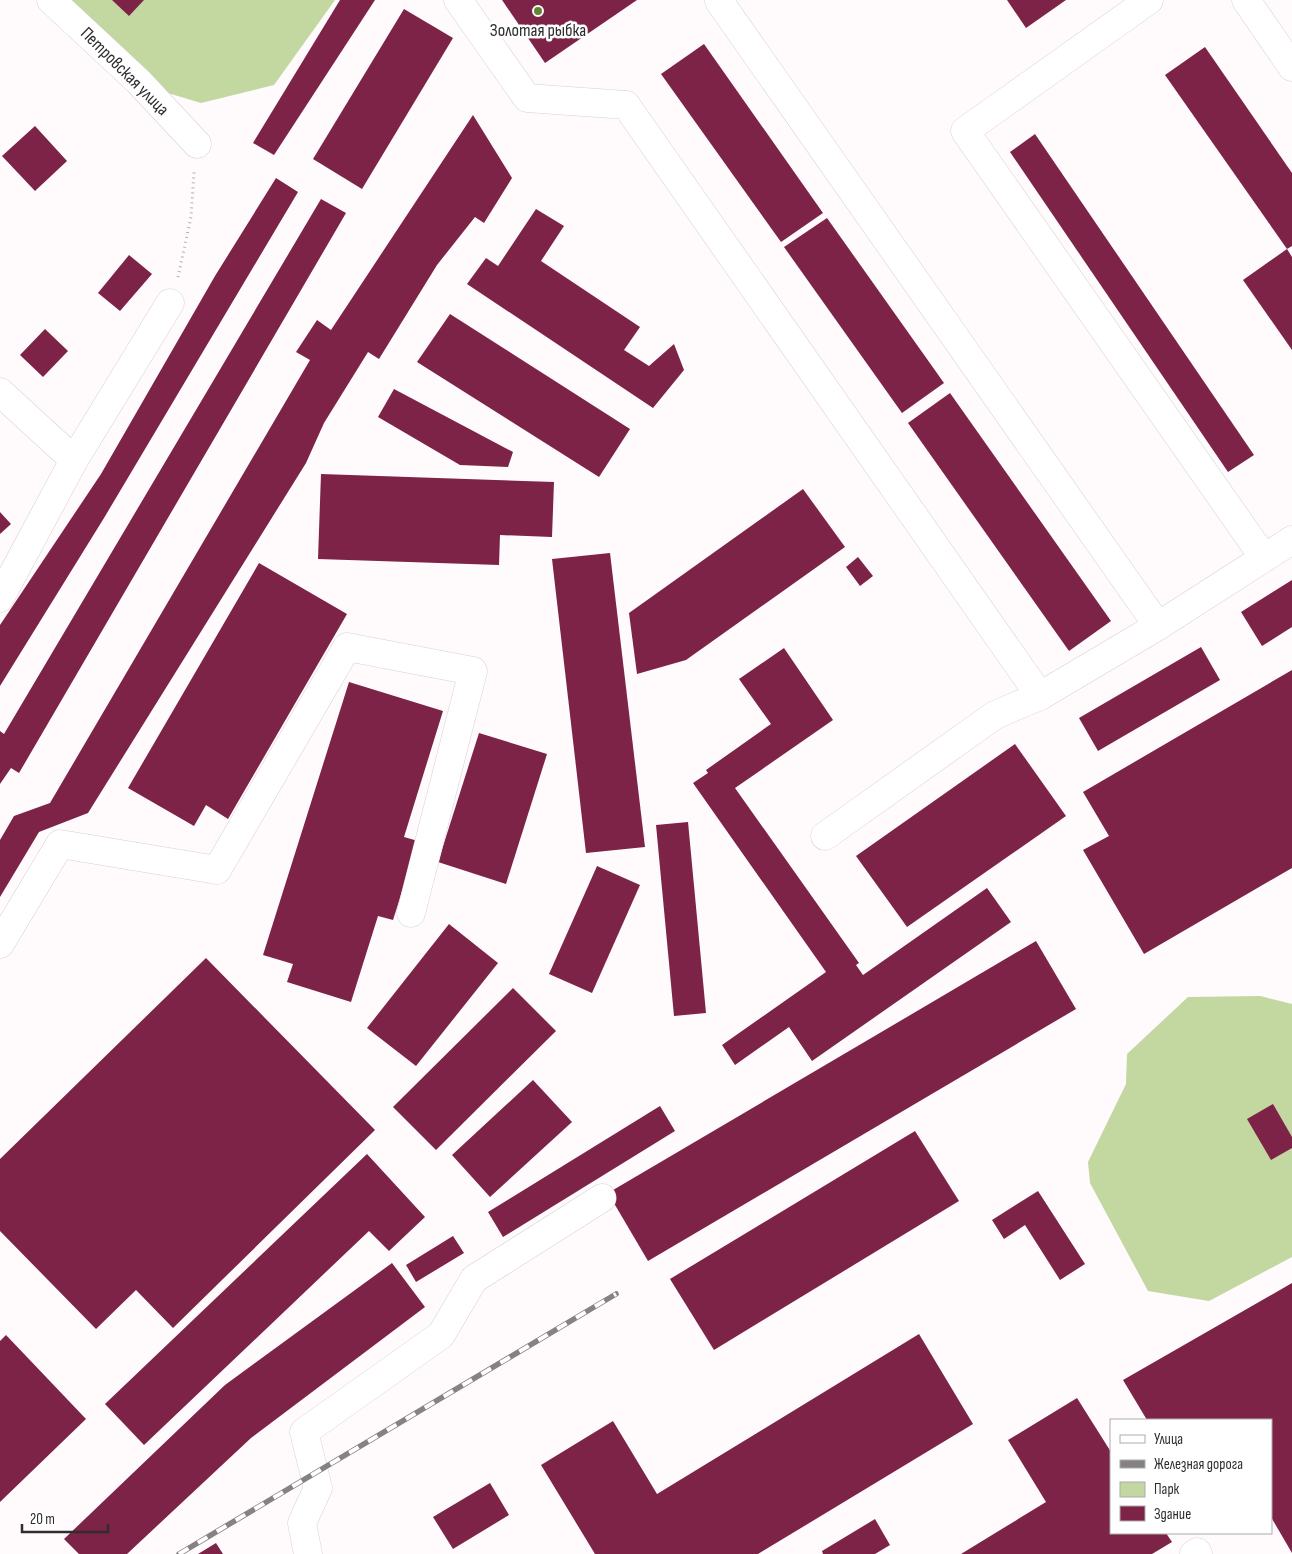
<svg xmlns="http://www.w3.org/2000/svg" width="1292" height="1554" font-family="'Sofia Sans Condensed',sans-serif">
	<rect width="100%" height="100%" fill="#fffafb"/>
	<!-- green -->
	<g fill="#c3d7a0">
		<path d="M 67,0 L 335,0 L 274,85 L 201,103 L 161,91 Z"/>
		<path d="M 1260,996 L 1292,1004 L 1292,1257 L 1209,1301 L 1148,1291 L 1090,1183 L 1088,1162 L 1126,1084 L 1127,1054 L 1188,997 Z"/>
	</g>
	<!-- building -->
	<g fill="#7c2347">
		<path d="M 112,0 L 144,0 L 129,16 Z"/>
		<path d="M 340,0 L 375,0 L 274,155 L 253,143 Z"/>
		<path d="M 502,0 L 637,0 L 545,63 Z"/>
		<path d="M 1007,0 L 1066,0 L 1026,28 Z"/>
		<path d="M 404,9 L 453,38 L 362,189 L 313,159 Z"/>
		<path d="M 704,44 L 823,213 L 781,242 L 661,74 Z"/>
		<path d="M 1205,47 L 1292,173 L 1292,246 L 1287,249 L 1165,75 Z"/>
		<path d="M 473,115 L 512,178 L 484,223 L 475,217 L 437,265 L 379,359 L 368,352 L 324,423 L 306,463 L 88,813 L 39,832 L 0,897 L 0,840 L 14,816 L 50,803 L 310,360 L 296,352 L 317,320 L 331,330 Z"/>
		<path d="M 35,126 L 67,161 L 35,191 L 2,156 Z"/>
		<path d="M 1035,134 L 1254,455 L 1228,472 L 1010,152 Z"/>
		<path d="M 276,178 L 298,192 L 104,518 L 0,686 L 0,625 L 101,474 L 215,276 Z"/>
		<path d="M 321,199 L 346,213 L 19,773 L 11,768 L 0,784 L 0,731 L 4,734 Z"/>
		<path d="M 536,209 L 564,226 L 541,261 L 640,327 L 624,350 L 649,366 L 674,344 L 684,370 L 653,408 L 467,284 L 486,258 L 498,266 Z"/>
		<path d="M 827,218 L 944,383 L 902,413 L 784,247 Z"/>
		<path d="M 1287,249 L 1292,257 L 1292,350 L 1243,280 Z"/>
		<path d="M 129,255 L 152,274 L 120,311 L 98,293 Z"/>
		<path d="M 450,314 L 630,429 L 599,477 L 417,362 Z"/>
		<path d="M 45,329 L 68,351 L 43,377 L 20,355 Z"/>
		<path d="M 394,389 L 513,452 L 508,467 L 460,465 L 378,417 Z"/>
		<path d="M 950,393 L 1111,621 L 1069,651 L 908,423 Z"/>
		<path d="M 321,474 L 554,482 L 552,537 L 500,535 L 499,565 L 318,559 Z"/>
		<path d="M 803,489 L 845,547 L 686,660 L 637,674 L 629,613 Z"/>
		<path d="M 0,512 L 11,524 L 0,534 Z"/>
		<path d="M 610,553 L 645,847 L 586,853 L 552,559 Z"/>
		<path d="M 858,557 L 873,576 L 860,586 L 846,567 Z"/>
		<path d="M 259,563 L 347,614 L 228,819 L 206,805 L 194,826 L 128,788 Z"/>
		<path d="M 1292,580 L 1292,627 L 1262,646 L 1241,612 Z"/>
		<path d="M 1201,647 L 1220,680 L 1098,751 L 1079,718 Z"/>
		<path d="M 784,648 L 833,720 L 735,788 L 859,963 L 856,965 L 863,975 L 987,888 L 1011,922 L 812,1061 L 789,1027 L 735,1065 L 722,1045 L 826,972 L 693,783 L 708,773 L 706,770 L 771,724 L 739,679 Z"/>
		<path d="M 1292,670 L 1292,868 L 1144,954 L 1083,850 L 1109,836 L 1083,792 Z"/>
		<path d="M 349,682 L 443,711 L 404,837 L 418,841 L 393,920 L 378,916 L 351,1002 L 287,982 L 293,964 L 263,955 Z"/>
		<path d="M 479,733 L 547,754 L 506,884 L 438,862 Z"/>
		<path d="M 1015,744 L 1066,816 L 907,927 L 856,856 Z"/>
		<path d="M 688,822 L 706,1013 L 674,1016 L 656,825 Z"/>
		<path d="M 597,866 L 640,885 L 592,993 L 549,974 Z"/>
		<path d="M 449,924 L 498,963 L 416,1066 L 367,1028 Z"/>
		<path d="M 1036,941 L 1076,1009 L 648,1261 L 608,1193 Z"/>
		<path d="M 206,958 L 375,1130 L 173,1328 L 136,1290 L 96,1329 L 0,1231 L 0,1159 Z"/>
		<path d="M 513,988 L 556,1031 L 436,1150 L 393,1107 Z"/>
		<path d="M 533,1080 L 572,1122 L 490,1197 L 452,1155 Z"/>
		<path d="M 1273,1104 L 1292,1137 L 1292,1148 L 1271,1160 L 1247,1119 Z"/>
		<path d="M 660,1106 L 675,1131 L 503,1237 L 488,1212 Z"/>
		<path d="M 915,1131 L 959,1201 L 714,1350 L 670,1279 Z"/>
		<path d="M 367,1154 L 425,1217 L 389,1251 L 369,1231 L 144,1445 L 105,1404 Z"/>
		<path d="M 1038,1191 L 1085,1264 L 1060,1280 L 1025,1225 L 1004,1239 L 992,1220 Z"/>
		<path d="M 453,1236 L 464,1253 L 416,1282 L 406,1265 Z"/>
		<path d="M 392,1263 L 425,1307 L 251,1438 L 127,1554 L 79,1554 L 64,1539 L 225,1385 Z"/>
		<path d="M 1292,1283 L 1292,1553 L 1271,1517 L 1271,1420 L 1147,1420 L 1123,1380 Z"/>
		<path d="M 919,1334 L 973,1424 L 758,1554 L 595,1554 L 541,1465 L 613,1421 L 657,1494 Z"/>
		<path d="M 6,1335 L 86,1419 L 0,1502 L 0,1341 Z"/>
		<path d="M 1077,1398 L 1111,1452 L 1111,1533 L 1166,1533 L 1172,1542 L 1152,1554 L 961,1554 L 1046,1502 L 1008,1440 Z"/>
		<path d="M 490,1483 L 509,1515 L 453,1549 L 433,1517 Z"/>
		<path d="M 875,1519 L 890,1545 L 875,1554 L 823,1554 L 822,1551 Z"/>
		<path d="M 216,1543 L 223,1554 L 198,1554 Z"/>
	</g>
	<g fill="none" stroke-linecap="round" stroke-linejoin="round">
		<!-- minor casing -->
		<g stroke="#d8d1d3" stroke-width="29">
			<g id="minor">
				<path d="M 51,0 L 139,82 L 197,144"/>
				<path d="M 458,0 L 527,98 L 626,105 L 1040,696"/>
				<path d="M 1149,0 L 965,131 L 1264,558"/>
				<path d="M 1246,0 L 1292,67"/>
				<path d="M 719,1 L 1158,626"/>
				<path d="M 0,392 L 74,460"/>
				<path d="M 0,598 L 74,460 L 170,303"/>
				<path d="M 825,836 L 995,715 L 1040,696 L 1158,626 L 1292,540"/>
				<path d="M 0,944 L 60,844 L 217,870 L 347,647 L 473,671 L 411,913"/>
				<path d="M 308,1554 L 302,1523 L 318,1488 L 304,1432 L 441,1335 L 474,1279 L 602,1198"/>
				<path d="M 1194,1554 L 1197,1552 L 1198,1554"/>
			</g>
		</g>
		<!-- path -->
		<path stroke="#b3afb0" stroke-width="3" stroke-dasharray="1 4" stroke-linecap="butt" d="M 178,277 L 191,217 L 194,172"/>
		<!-- minor -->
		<use href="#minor" stroke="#fff" stroke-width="28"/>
		<!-- rail casing -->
		<g stroke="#868283" stroke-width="5.5">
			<path id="rail" d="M 179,1554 L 616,1294"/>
		</g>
		<!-- rail -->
		<use href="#rail" stroke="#fff" stroke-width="4" stroke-dasharray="11" stroke-linecap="butt"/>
	</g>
	<!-- markers -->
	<circle fill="#688133" stroke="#fff" stroke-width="2" cx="538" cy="11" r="5"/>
	<g text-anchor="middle" stroke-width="5" stroke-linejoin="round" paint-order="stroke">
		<!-- poi labels -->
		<g font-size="18" fill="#302d2e" stroke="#fff">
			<text x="538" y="36">Золотая рыбка</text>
		</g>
		<!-- street labels -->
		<g font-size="18" fill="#302d2e" stroke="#fff">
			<text transform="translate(125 71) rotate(45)" y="6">Петровская улица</text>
		</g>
	</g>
	<!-- legend -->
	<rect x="1110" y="1419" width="162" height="115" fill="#ffffff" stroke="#acabab"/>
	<rect x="1120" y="1435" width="25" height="8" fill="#ffffff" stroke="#acabab"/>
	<text x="1154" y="1444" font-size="15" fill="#302d2e">Улица</text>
	<rect x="1120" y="1460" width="25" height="8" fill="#868283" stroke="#acabab"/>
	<text x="1154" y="1469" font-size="15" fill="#302d2e">Железная дорога</text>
	<rect x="1120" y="1482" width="25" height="15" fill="#c3d7a0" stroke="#acabab"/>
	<text x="1154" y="1494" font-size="15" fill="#302d2e">Парк</text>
	<rect x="1120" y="1506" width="25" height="15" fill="#7c2347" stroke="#acabab"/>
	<text x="1154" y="1519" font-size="15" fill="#302d2e">Здание</text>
	<!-- scale -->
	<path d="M22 1524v8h86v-8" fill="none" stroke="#302d2e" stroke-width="2.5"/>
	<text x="30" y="1524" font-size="15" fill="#302d2e" stroke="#ffffff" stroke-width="4" paint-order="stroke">20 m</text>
</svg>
